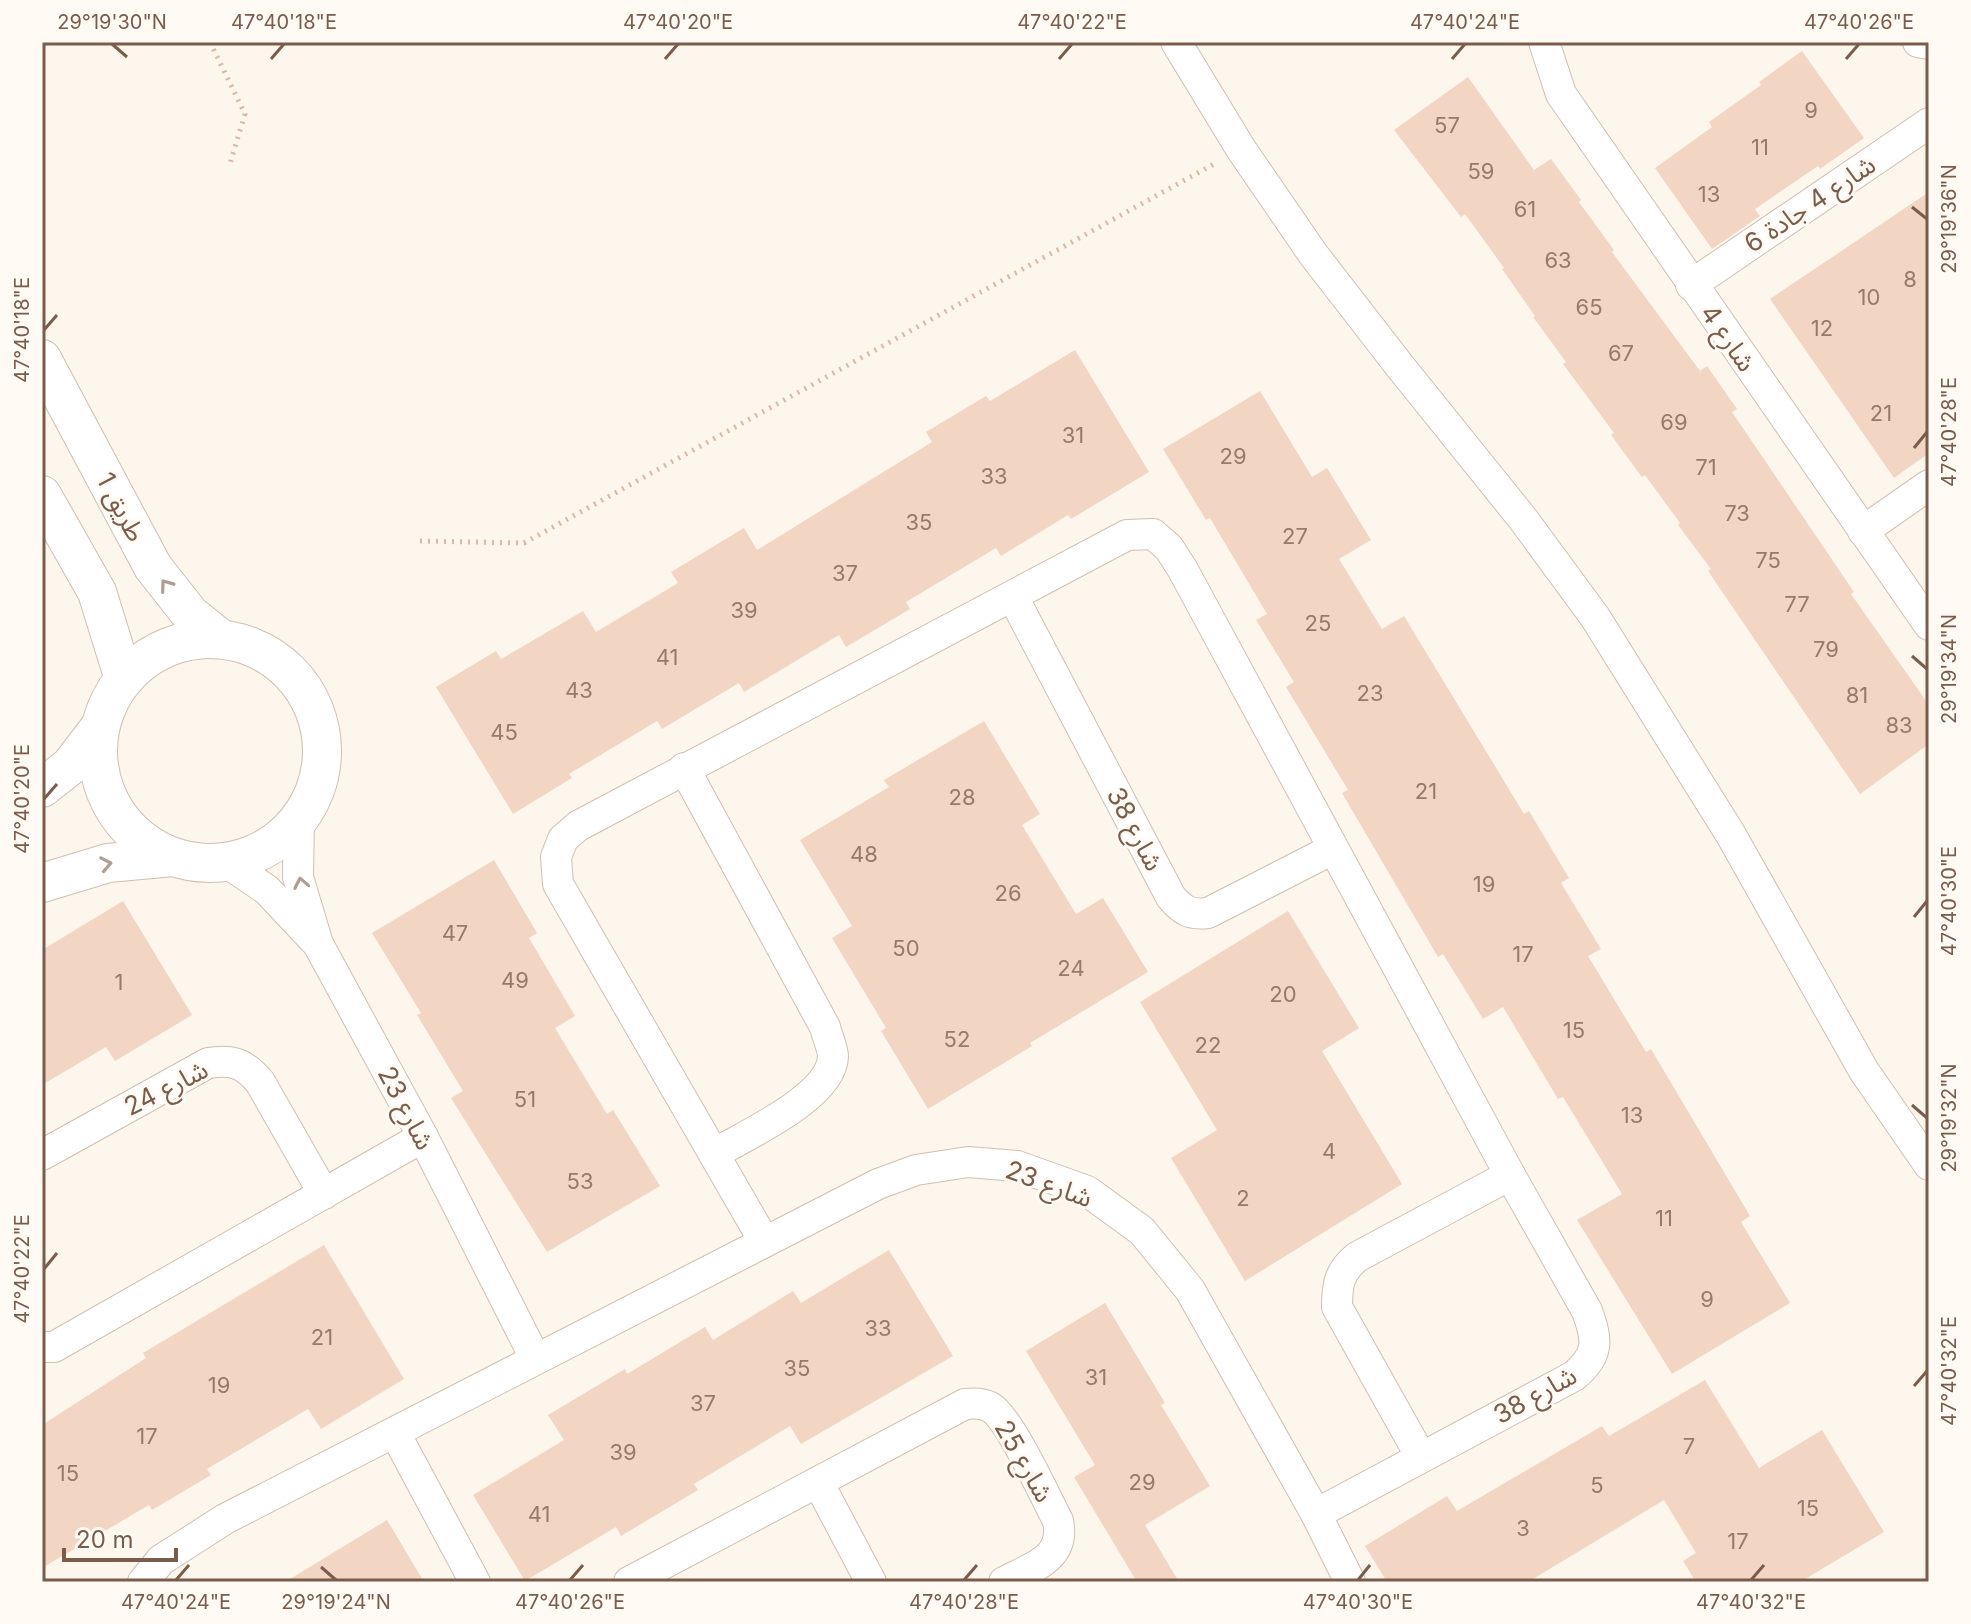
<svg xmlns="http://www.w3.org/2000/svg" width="1971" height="1624" font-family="Inter,'Noto Sans Arabic',sans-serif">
	<rect width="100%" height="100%" fill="#fdf6ec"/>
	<!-- building -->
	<g fill="#f3d5c3">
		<path d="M 1802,51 L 1864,138 L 1820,169 L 1818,166 L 1755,209 L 1760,216 L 1712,249 L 1655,168 L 1712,127 L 1709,122 L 1761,85 L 1759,82 Z"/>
		<path d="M 1468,77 L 1534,170 L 1551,159 L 1581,200 L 1579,202 L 1614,250 L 1612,252 L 1700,371 L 1707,366 L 1737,409 L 1732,412 L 1854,592 L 1851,594 L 1929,705 L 1929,744 L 1860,794 L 1708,571 L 1711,569 L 1678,525 L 1680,523 L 1645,475 L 1642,477 L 1611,435 L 1614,433 L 1563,364 L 1566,362 L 1533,317 L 1535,316 L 1502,269 L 1504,268 L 1465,214 L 1461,217 L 1394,130 Z"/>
		<path d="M 1929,192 L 1929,453 L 1894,478 L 1770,299 Z"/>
		<path d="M 1075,350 L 1149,472 L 1071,519 L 1068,515 L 1001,556 L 996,548 L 906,602 L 910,609 L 846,647 L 839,635 L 744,692 L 739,683 L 662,729 L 657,721 L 569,774 L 572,778 L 513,814 L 436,687 L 496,651 L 501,659 L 583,611 L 596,632 L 678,583 L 671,572 L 744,528 L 757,550 L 932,442 L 926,432 L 986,396 L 990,401 Z"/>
		<path d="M 1260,391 L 1312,477 L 1327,468 L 1371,540 L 1339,559 L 1382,629 L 1404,616 L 1524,814 L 1529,811 L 1569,878 L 1561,883 L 1601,949 L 1588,956 L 1646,1052 L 1651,1049 L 1750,1216 L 1741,1222 L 1790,1303 L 1672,1374 L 1577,1220 L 1622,1194 L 1563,1097 L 1558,1099 L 1503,1007 L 1483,1019 L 1443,954 L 1438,957 L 1342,793 L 1348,790 L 1286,687 L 1294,682 L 1256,620 L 1267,614 L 1210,518 L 1206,520 L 1163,449 Z"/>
		<path d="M 984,721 L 1040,814 L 1022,825 L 1076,914 L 1103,898 L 1148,972 L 1030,1043 L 1032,1046 L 928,1109 L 881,1031 L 886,1028 L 832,938 L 852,926 L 800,840 L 889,787 L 884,780 Z"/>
		<path d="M 494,860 L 537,933 L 529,938 L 575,1016 L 555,1028 L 607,1114 L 613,1110 L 660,1186 L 547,1252 L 451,1098 L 463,1091 L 417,1015 L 421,1013 L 372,933 Z"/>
		<path d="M 123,901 L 192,1015 L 115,1061 L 106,1047 L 42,1085 L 42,950 Z"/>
		<path d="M 1288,911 L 1359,1028 L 1322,1051 L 1402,1184 L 1245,1281 L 1171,1158 L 1217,1130 L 1140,1002 Z"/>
		<path d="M 324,1245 L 404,1379 L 321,1429 L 308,1409 L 207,1469 L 211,1475 L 152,1510 L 149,1505 L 42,1568 L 42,1425 L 146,1358 L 143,1353 Z"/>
		<path d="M 889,1250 L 953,1356 L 801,1444 L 790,1426 L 694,1484 L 698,1490 L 621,1536 L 616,1527 L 525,1581 L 473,1495 L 564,1440 L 548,1415 L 625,1369 L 627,1374 L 705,1327 L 713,1340 L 793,1291 L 801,1303 Z"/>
		<path d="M 1105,1303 L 1165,1403 L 1161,1405 L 1210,1486 L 1145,1525 L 1179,1582 L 1137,1582 L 1074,1477 L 1095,1465 L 1026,1351 Z"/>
		<path d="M 1705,1380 L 1759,1468 L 1822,1430 L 1884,1532 L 1800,1582 L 1696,1582 L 1683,1561 L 1696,1553 L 1664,1500 L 1528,1582 L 1387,1582 L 1365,1546 L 1447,1496 L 1457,1511 L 1602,1426 L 1609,1436 Z"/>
		<path d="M 387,1520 L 424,1582 L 285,1582 Z"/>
	</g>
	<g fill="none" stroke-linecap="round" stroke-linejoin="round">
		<!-- minor casing -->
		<g stroke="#d1beb0" stroke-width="32">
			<g id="minor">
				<path d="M 1176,42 L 1241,149 L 1313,254 L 1399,365 L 1523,519 L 1595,617 L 1731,835 L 1864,1071 L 1929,1165"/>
				<path d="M 1544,42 L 1561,94 L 1929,625"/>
				<path d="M 1918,42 L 1929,44"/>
				<path d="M 1691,285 L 1929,123"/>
				<path d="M 1863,531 L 1929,485"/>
				<path d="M 1013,597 L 1171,897 C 1183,911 1190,915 1208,913 L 1333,849"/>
				<path d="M 684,768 L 825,1027 C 827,1036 833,1048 833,1057 C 831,1097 746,1135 714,1154"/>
				<path d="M 299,819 L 298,877 L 318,944 L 423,1137 L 535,1358"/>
				<path d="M 226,862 L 267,890 L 314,940"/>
				<path d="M 42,1155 L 208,1063 C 232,1059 244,1063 260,1082 L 324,1194"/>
				<path d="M 764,1241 L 558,884 L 556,857 L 563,839 L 578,826 L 1127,535 L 1153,534 L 1169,548 L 1183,570 L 1510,1175 L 1587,1311 C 1598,1341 1599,1355 1574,1376 L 1316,1514"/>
				<path d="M 42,1347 L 54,1347 L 423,1137"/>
				<path d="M 395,1433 L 475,1582"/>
				<path d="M 1421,1457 L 1337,1307 C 1337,1284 1339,1272 1357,1257 L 1510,1175"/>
				<path d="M 818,1482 L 871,1582"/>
				<path d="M 143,1582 L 161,1560 L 225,1519 L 878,1184 L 916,1170 L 968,1162 L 1017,1166 L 1087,1191 L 1142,1231 L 1190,1290 L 1316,1514 L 1350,1582"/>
				<path d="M 629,1582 L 965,1404 C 973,1403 983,1403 990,1407 C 1009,1417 1046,1498 1058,1521 C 1066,1559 1032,1567 1004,1582"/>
			</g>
		</g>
		<!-- tertiary casing -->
		<g stroke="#d1beb0" stroke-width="40">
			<g id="tertiary">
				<path d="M 42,359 L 153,567 L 190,614 L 221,639"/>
				<path d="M 42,495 L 97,592 L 124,679"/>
				<circle cx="210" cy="751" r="112"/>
				<path d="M 42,788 L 70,766 L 100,727"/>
				<path d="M 42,883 L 108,863 L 173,857"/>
			</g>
		</g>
		<!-- path -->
		<g stroke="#d9b8a5" stroke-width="5" stroke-dasharray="2 6" stroke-linecap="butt">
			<path d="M 210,42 L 245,114 L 229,167"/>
			<path d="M 420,541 L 524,543 L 1214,164"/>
		</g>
		<!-- minor -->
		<use href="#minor" stroke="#fff" stroke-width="30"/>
		<!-- tertiary -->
		<use href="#tertiary" stroke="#fff" stroke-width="38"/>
	</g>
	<!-- one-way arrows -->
	<defs><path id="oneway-chevron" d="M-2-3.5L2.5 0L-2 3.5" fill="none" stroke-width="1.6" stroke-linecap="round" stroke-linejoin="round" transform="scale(2)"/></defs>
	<g stroke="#af9d94">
		<use href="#oneway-chevron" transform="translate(166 585) rotate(-126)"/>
		<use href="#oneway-chevron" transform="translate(106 864) rotate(-11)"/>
		<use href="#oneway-chevron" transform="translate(301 883) rotate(-101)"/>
	</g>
	<!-- ticks -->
	<path fill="none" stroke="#7a5c4d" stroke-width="3" d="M 112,44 L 127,57M 271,59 L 284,44M 665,59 L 678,44M 1059,59 L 1072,44M 1452,59 L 1465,44M 1846,59 L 1859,44M 1912,207 L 1927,219M 44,330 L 57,315M 1914,448 L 1927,432M 1912,656 L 1927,669M 44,799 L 57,784M 1914,917 L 1927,901M 1912,1105 L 1927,1118M 44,1269 L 57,1253M 1914,1386 L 1927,1371M 321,1567 L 336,1580M 176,1580 L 189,1565M 570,1580 L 583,1565M 964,1580 L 977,1565M 1358,1580 L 1370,1565M 1751,1580 L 1764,1565"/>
	<g text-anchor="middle" stroke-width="6" stroke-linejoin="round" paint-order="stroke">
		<!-- number labels -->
		<g font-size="22" fill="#987a6a">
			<text x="1811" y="118">9</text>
			<text x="1447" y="133">57</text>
			<text x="1760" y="155">11</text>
			<text x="1481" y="179">59</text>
			<text x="1709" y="202">13</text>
			<text x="1525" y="217">61</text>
			<text x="1558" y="268">63</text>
			<text x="1910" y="287">8</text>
			<text x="1869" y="305">10</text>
			<text x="1589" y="315">65</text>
			<text x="1822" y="336">12</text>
			<text x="1621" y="361">67</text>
			<text x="1881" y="421">21</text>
			<text x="1674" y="430">69</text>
			<text x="1073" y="443">31</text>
			<text x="1233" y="464">29</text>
			<text x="1706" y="475">71</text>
			<text x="994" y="484">33</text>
			<text x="1737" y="521">73</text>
			<text x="919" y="530">35</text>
			<text x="1295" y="544">27</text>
			<text x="1768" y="568">75</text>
			<text x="845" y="581">37</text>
			<text x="1797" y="612">77</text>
			<text x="744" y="618">39</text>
			<text x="1318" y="631">25</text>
			<text x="1826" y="657">79</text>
			<text x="667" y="665">41</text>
			<text x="579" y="698">43</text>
			<text x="1370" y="701">23</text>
			<text x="1857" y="703">81</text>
			<text x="1899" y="733">83</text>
			<text x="504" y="740">45</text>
			<text x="1426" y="799">21</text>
			<text x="962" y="805">28</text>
			<text x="864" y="862">48</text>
			<text x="1484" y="892">19</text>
			<text x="1008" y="901">26</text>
			<text x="455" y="941">47</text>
			<text x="906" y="956">50</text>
			<text x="1523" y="962">17</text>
			<text x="1071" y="976">24</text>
			<text x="515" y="988">49</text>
			<text x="119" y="990">1</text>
			<text x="1283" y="1002">20</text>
			<text x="1574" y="1038">15</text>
			<text x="957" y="1047">52</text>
			<text x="1208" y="1053">22</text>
			<text x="525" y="1107">51</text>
			<text x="1632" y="1123">13</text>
			<text x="1329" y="1159">4</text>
			<text x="580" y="1189">53</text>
			<text x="1243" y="1206">2</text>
			<text x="1664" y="1226">11</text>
			<text x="1707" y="1307">9</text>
			<text x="878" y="1336">33</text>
			<text x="322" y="1345">21</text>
			<text x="797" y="1376">35</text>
			<text x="1096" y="1385">31</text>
			<text x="219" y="1393">19</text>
			<text x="703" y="1411">37</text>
			<text x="147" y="1444">17</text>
			<text x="1689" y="1454">7</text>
			<text x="623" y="1460">39</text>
			<text x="68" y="1481">15</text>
			<text x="1142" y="1490">29</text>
			<text x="1597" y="1493">5</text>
			<text x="1808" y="1516">15</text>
			<text x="539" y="1522">41</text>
			<text x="1523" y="1536">3</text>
			<text x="1738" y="1549">17</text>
		</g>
		<!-- street labels -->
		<g font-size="26" fill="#7a5c4d" stroke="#fffaf3">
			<text transform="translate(1810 204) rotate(-34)" y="9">شارع 4 جادة 6</text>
			<text transform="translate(1728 338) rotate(55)" y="9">شارع 4</text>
			<text transform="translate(121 507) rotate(62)" y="9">طريق 1</text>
			<text transform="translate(1135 829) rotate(62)" y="9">شارع 38</text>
			<text transform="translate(166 1088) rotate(-27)" y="9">شارع 24</text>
			<text transform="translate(406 1108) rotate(62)" y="9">شارع 23</text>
			<text transform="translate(1049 1184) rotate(20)" y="9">شارع 23</text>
			<text transform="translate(1535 1395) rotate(-29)" y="9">شارع 38</text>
			<text transform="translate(1024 1461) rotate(60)" y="9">شارع 25</text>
		</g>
	</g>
	<!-- border -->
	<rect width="1971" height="1624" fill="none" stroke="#fffaf3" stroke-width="88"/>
	<!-- scale -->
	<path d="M64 1548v12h112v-12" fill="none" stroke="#7a5c4d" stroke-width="4"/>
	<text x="76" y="1548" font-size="24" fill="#7a5c4d" stroke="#fffaf3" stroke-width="6" paint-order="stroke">20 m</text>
	<rect x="44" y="44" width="1883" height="1536" fill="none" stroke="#7a5c4d" stroke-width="3"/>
	<g font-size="20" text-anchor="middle" fill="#7a5c4d">
		<text x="112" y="29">29°19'30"N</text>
		<text x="284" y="29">47°40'18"E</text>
		<text x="678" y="29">47°40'20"E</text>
		<text x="1072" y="29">47°40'22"E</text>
		<text x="1465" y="29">47°40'24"E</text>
		<text x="1859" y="29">47°40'26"E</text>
		<text transform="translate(1949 219) rotate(-90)" y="7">29°19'36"N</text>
		<text transform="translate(22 330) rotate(-90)" y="7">47°40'18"E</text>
		<text transform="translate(1949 432) rotate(-90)" y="7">47°40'28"E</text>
		<text transform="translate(1949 669) rotate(-90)" y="7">29°19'34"N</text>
		<text transform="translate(22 799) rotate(-90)" y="7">47°40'20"E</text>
		<text transform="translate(1949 901) rotate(-90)" y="7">47°40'30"E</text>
		<text transform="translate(1949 1118) rotate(-90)" y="7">29°19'32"N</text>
		<text transform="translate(22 1269) rotate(-90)" y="7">47°40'22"E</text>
		<text transform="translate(1949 1371) rotate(-90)" y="7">47°40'32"E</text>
		<text x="176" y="1609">47°40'24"E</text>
		<text x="336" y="1609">29°19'24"N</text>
		<text x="570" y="1609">47°40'26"E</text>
		<text x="964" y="1609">47°40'28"E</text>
		<text x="1358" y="1609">47°40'30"E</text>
		<text x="1751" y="1609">47°40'32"E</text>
	</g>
</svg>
